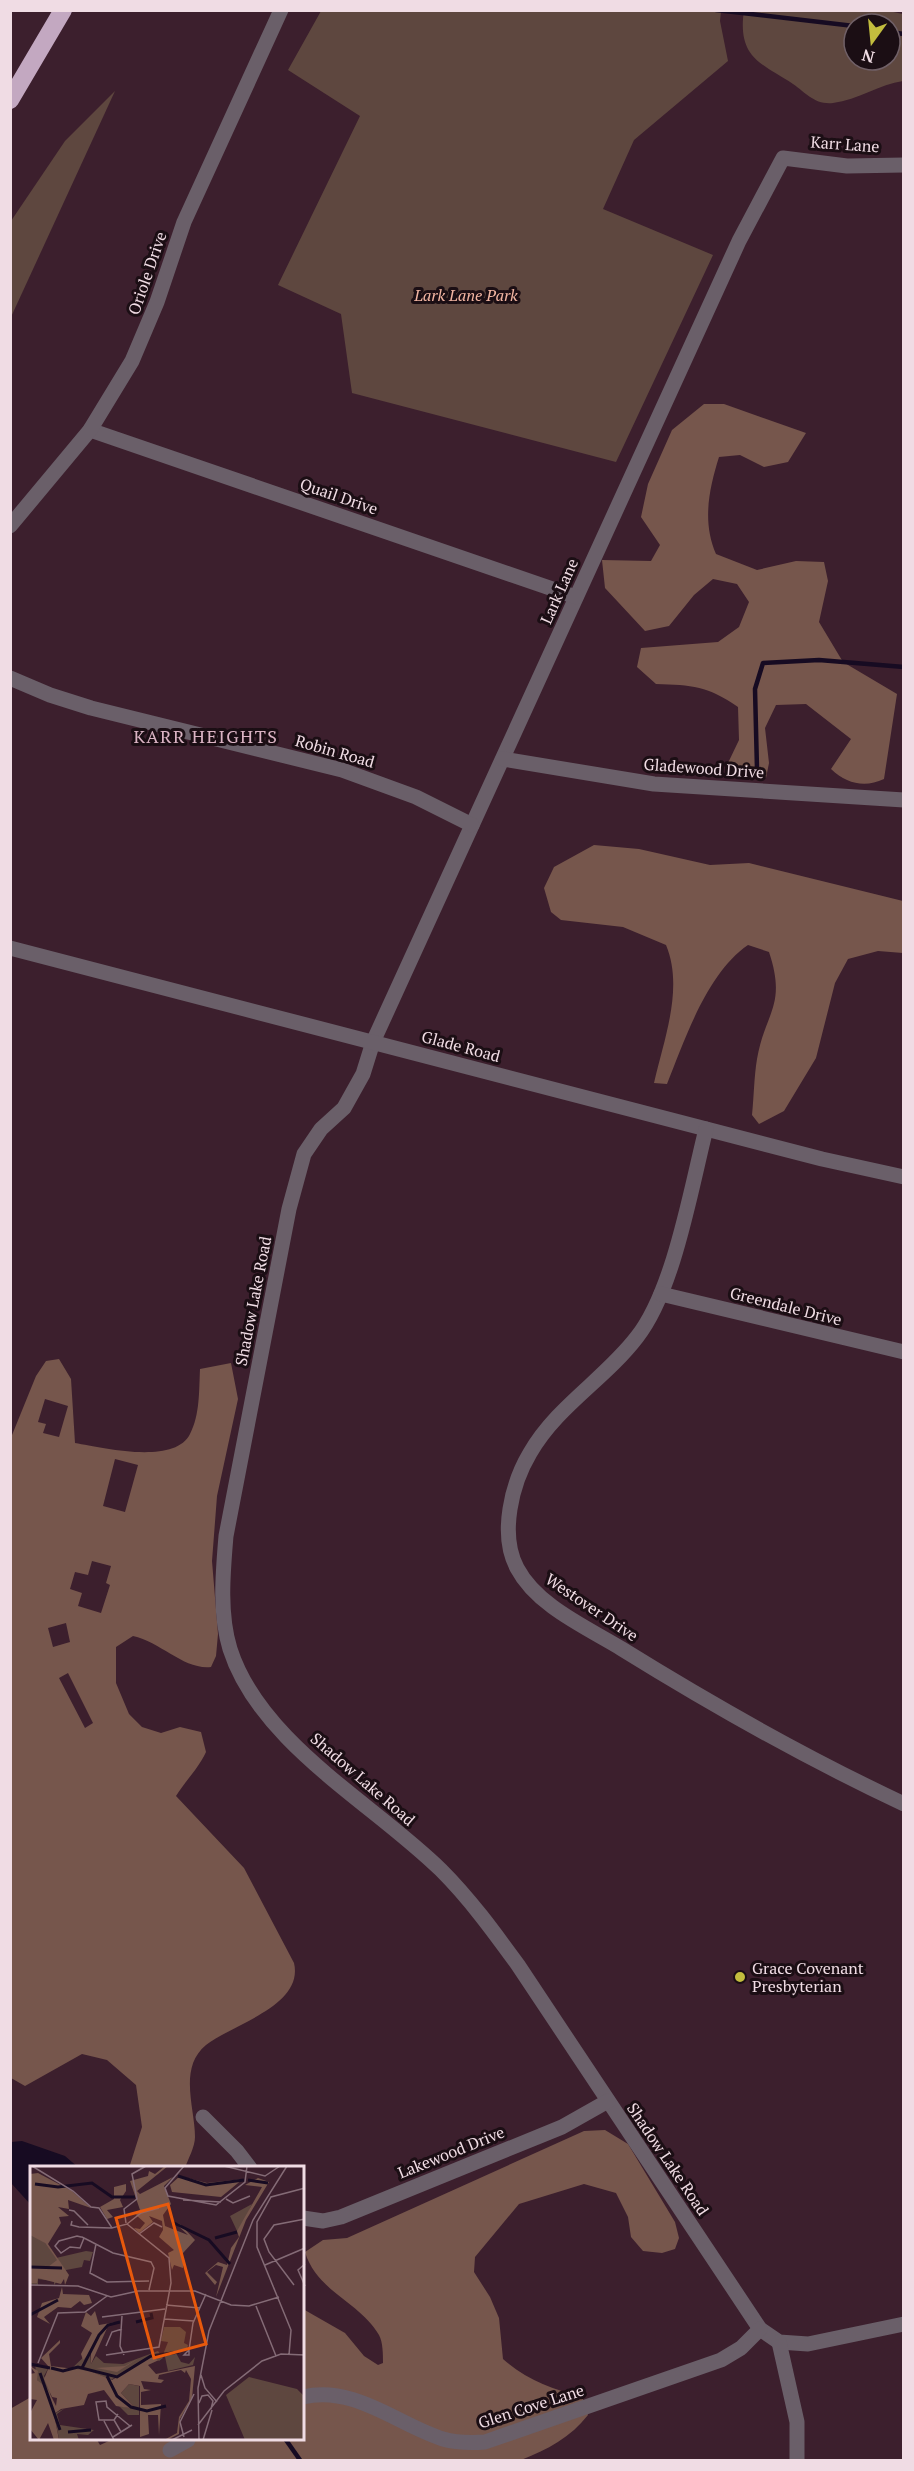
<svg xmlns="http://www.w3.org/2000/svg" width="914" height="2471" font-family="'PT Serif',serif">
	<rect width="100%" height="100%" fill="#3c1f2d"/>
	<!-- green -->
	<g fill="#5e473f" fill-rule="evenodd">
		<path d="M 744,10 L 884,10 L 903,14 L 903,81 C 880,84 858,100 833,103 C 815,105 806,93 793,84 C 761,63 737,58 744,10 ZM 854,24 L 890,24 L 890,60 L 854,60 Z"/>
		<path d="M 321,11 L 721,11 L 720,21 L 728,61 L 634,140 L 603,209 L 713,255 L 616,462 L 352,393 L 341,314 L 278,285 L 360,116 L 288,70 Z"/>
		<path d="M 115,91 L 11,317 L 11,221 L 65,141 Z"/>
	</g>
	<!-- forest -->
	<g fill="#76564c" fill-rule="evenodd">
		<path d="M 704,404 L 724,404 L 806,433 L 788,462 L 764,467 L 740,455 L 719,457 C 709,489 702,522 716,554 L 757,570 L 796,561 L 824,562 L 828,581 L 819,622 L 843,662 L 897,694 L 884,779 C 865,788 847,784 831,769 L 851,739 L 806,704 L 776,705 L 765,728 L 769,763 L 766,778 L 744,772 L 728,763 L 739,740 L 738,707 C 708,686 692,685 656,684 L 637,667 L 641,648 L 718,642 L 739,627 L 749,602 L 737,584 L 713,579 L 694,595 L 669,626 L 645,631 L 605,588 L 602,560 L 651,561 L 660,545 L 641,517 L 648,484 L 672,430 Z"/>
		<path d="M 594,845 L 639,849 L 710,865 L 749,863 L 903,901 L 903,953 L 878,951 L 848,959 L 835,983 L 816,1058 L 784,1111 L 759,1124 L 752,1115 C 754,1096 754,1077 757,1059 C 765,1012 787,1006 769,952 L 748,945 C 707,973 685,1039 667,1084 L 654,1083 C 664,1039 684,988 666,945 L 623,927 L 561,920 L 551,912 L 544,888 L 554,867 Z"/>
		<path d="M 59,1359 L 71,1379 L 75,1443 C 103,1448 175,1465 190,1434 C 200,1415 199,1390 200,1369 L 231,1363 L 238,1399 L 217,1496 L 212,1561 L 218,1634 L 216,1656 L 211,1667 C 184,1670 161,1642 133,1636 L 116,1647 L 116,1683 L 129,1714 L 142,1727 L 161,1733 L 180,1727 L 201,1732 L 206,1752 C 198,1769 186,1780 176,1796 L 244,1868 L 294,1963 C 304,2006 233,2024 206,2045 C 178,2068 195,2108 195,2137 C 195,2147 188,2159 185,2168 L 129,2168 L 142,2127 L 136,2085 L 107,2060 L 82,2054 L 25,2086 L 11,2078 L 10,1440 L 36,1376 L 46,1361 ZM 45,1399 L 68,1406 L 59,1437 L 43,1433 L 46,1424 L 38,1422 ZM 115,1459 L 138,1465 L 125,1512 L 103,1506 ZM 92,1561 L 111,1566 L 106,1583 L 110,1585 L 101,1613 L 78,1606 L 82,1593 L 70,1589 L 75,1572 L 88,1575 ZM 66,1623 L 70,1642 L 53,1647 L 48,1628 ZM 68,1673 L 93,1723 L 85,1728 L 59,1678 Z"/>
		<path d="M 605,2130 L 628,2144 L 675,2222 L 679,2238 L 675,2249 L 662,2253 L 643,2251 L 631,2237 L 628,2217 L 616,2193 L 584,2184 L 519,2204 L 475,2257 L 474,2272 L 490,2297 L 499,2318 L 503,2359 C 526,2379 552,2390 582,2396 L 588,2415 C 571,2437 547,2450 521,2460 L 11,2460 L 10,2409 L 31,2397 L 32,2440 L 97,2440 L 100,2445 L 111,2440 L 303,2440 L 303,2309 L 345,2333 L 364,2356 L 378,2365 L 383,2363 C 383,2355 383,2342 379,2335 C 359,2301 317,2292 305,2252 L 323,2240 L 347,2238 L 584,2131 Z"/>
	</g>
	<!-- water -->
	<path fill="#170b22" d="M 22,2141 L 65,2156 L 79,2168 L 32,2168 L 31,2205 L 11,2183 L 11,2142 Z"/>
	<g fill="none" stroke-linecap="round" stroke-linejoin="round">
		<!-- stream -->
		<g stroke="#170b22" stroke-width="4.5">
			<path d="M 716,10 L 854,26"/>
			<path d="M 890,32 L 904,34"/>
			<path d="M 757,769 L 755,689 L 763,663 L 819,660 L 904,667"/>
			<path d="M 286,2440 L 300,2460"/>
		</g>
		<!-- minor -->
		<g stroke="#6a5f69" stroke-width="15">
			<path d="M 904,165 L 847,166 L 783,158 L 739,241 L 373,1042 L 363,1074 L 344,1108 L 321,1129 L 304,1154 L 289,1209 L 226,1536 C 223,1572 219,1613 230,1649 C 260,1743 373,1803 441,1870 C 470,1899 494,1932 518,1965 L 760,2329 L 779,2342 L 808,2344 L 904,2324"/>
			<path d="M 90,430 L 576,597"/>
			<path d="M 10,526 L 90,430 L 132,361 L 157,302 L 184,222 L 281,10"/>
			<path d="M 10,678 L 50,695 L 91,708 L 342,770 L 416,797 L 472,825"/>
			<path d="M 503,759 L 654,784 L 904,800"/>
			<path d="M 10,948 L 822,1159 L 904,1177"/>
			<path d="M 706,1129 C 691,1188 674,1290 637,1337 C 605,1379 557,1406 530,1453 C 512,1483 499,1534 517,1568 C 537,1606 586,1627 622,1649 C 714,1706 806,1758 904,1804"/>
			<path d="M 661,1294 L 904,1352"/>
			<path d="M 203,2117 L 237,2151 L 250,2168"/>
			<path d="M 303,2218 L 323,2221 L 341,2217 L 562,2127 L 608,2101"/>
			<path d="M 779,2342 L 797,2422 L 797,2460"/>
			<path d="M 303,2397 C 355,2385 398,2425 443,2439 C 457,2443 471,2443 485,2442 L 721,2360 L 741,2348 L 760,2329"/>
			<path d="M 170,2450 L 188,2440"/>
		</g>
		<!-- highway -->
		<path stroke="#c3a8c1" stroke-width="18" d="M 10,100 L 63,10"/>
	</g>
	<!-- markers -->
	<circle fill="#c3bd3e" stroke="#1b0e14" stroke-width="2" cx="740" cy="1977" r="6"/>
	<g text-anchor="middle" stroke-width="6" stroke-linejoin="round" paint-order="stroke">
		<!-- street labels -->
		<g font-size="16" fill="#f0dce4" stroke="#1b0e14">
			<text transform="translate(845 144) rotate(4)" y="6">Karr Lane</text>
			<text transform="translate(147 273) rotate(-71)" y="6">Oriole Drive</text>
			<text transform="translate(339 496) rotate(19)" y="6">Quail Drive</text>
			<text transform="translate(559 591) rotate(-66)" y="6">Lark Lane</text>
			<text transform="translate(335 751) rotate(16)" y="6">Robin Road</text>
			<text transform="translate(704 768) rotate(4)" y="6">Gladewood Drive</text>
			<text transform="translate(461 1046) rotate(15)" y="6">Glade Road</text>
			<text transform="translate(253 1301) rotate(-79)" y="6">Shadow Lake Road</text>
			<text transform="translate(786 1306) rotate(14)" y="6">Greendale Drive</text>
			<text transform="translate(592 1607) rotate(34)" y="6">Westover Drive</text>
			<text transform="translate(363 1779) rotate(41)" y="6">Shadow Lake Road</text>
			<text transform="translate(451 2152) rotate(-22)" y="6">Lakewood Drive</text>
			<text transform="translate(668 2159) rotate(56)" y="6">Shadow Lake Road</text>
			<text transform="translate(531 2406) rotate(-18)" y="6">Glen Cove Lane</text>
		</g>
		<!-- park labels -->
		<g font-size="16" font-style="italic" fill="#f2b5a2" stroke="#1b0e14">
			<text x="466" y="301">Lark Lane Park</text>
		</g>
		<!-- poi labels -->
		<g font-size="16" fill="#f0dce4" stroke="#1b0e14" text-anchor="start">
			<text x="752" y="1974">Grace Covenant<tspan x="752" dy="18">Presbyterian</tspan></text>
		</g>
		<!-- neighbourhood labels -->
		<g font-size="18" letter-spacing="1.5" fill="#dab3c3" stroke="#1b0e14">
			<text x="206" y="743">KARR HEIGHTS</text>
		</g>
	</g>
	<!-- overview -->
	<g transform="translate(30 2166)">
		<rect width="274" height="274" fill="#3c1f2d"/>
		<path d="M 222,38 L 210,65 L 208,67 L 200,50 ZM 0,56 L 26,92 L 56,85 L 63,86 L 60,95 L 54,94 L 52,101 L 36,104 L 24,119 L 24,115 L 8,113 L 8,119 L 0,118 ZM 134,161 L 150,161 L 156,166 L 154,177 L 158,179 L 157,183 L 146,187 L 151,196 L 159,198 L 165,191 L 163,199 L 138,205 L 134,186 L 138,176 L 131,175 ZM 60,185 L 61,198 L 66,190 L 74,197 L 93,198 L 128,185 L 133,192 L 129,195 L 125,191 L 114,193 L 81,214 L 60,205 L 39,205 ZM 5,198 L 19,201 L 14,210 L 21,221 L 20,231 L 7,214 ZM 219,211 L 267,223 L 274,230 L 274,274 L 215,274 L 196,229 ZM 99,218 L 109,220 L 109,249 L 98,249 L 89,240 L 106,243 L 91,227 ZM 35,242 L 27,248 L 30,259 L 64,264 L 58,269 L 47,268 L 49,274 L 29,273 L 24,248 Z" fill="#5e473f"/>
		<path d="M 135,0 L 138,0 L 107,25 L 110,28 L 143,11 L 134,20 L 141,38 L 133,49 L 135,60 L 158,69 L 145,57 L 150,58 L 165,74 L 153,87 L 153,102 L 144,99 L 142,104 L 138,87 L 144,84 L 129,71 L 133,64 L 132,55 L 119,50 L 123,56 L 109,67 L 104,62 L 110,63 L 115,57 L 106,49 L 110,44 L 100,15 L 118,10 L 119,5 L 125,8 ZM 8,7 L 42,25 L 61,42 L 38,34 L 39,43 L 28,41 L 39,50 L 29,51 L 31,57 L 18,78 L 39,109 L 35,119 L 34,113 L 31,118 L 8,112 L 7,117 L 0,117 L 0,101 L 18,101 L 27,94 L 15,77 L 0,69 L 0,8 ZM 150,10 L 177,17 L 213,13 L 191,31 L 142,26 L 140,19 ZM 228,12 L 239,16 L 216,54 L 186,131 L 193,101 L 186,99 L 177,106 L 187,116 L 185,119 L 175,107 L 188,96 L 197,99 L 201,82 L 209,71 L 207,65 L 232,21 L 215,19 ZM 96,18 L 96,25 L 90,34 L 93,41 L 77,44 L 83,51 L 77,53 L 70,41 L 84,33 L 84,21 ZM 32,121 L 33,128 L 59,129 L 62,137 L 54,139 L 50,135 L 41,142 L 28,141 L 14,151 L 20,158 L 7,151 L 12,137 L 29,132 ZM 65,145 L 69,159 L 86,156 L 78,160 L 61,198 L 61,186 L 53,194 L 51,188 L 62,167 L 51,160 L 56,146 L 61,150 ZM 30,174 L 30,177 L 19,188 L 21,200 L 60,205 L 82,214 L 121,191 L 129,194 L 118,199 L 126,208 L 165,200 L 162,232 L 150,253 L 149,268 L 137,274 L 134,274 L 147,267 L 149,251 L 159,235 L 161,213 L 156,204 L 155,207 L 151,204 L 129,209 L 128,213 L 134,214 L 131,217 L 111,215 L 114,223 L 121,224 L 111,226 L 111,239 L 131,238 L 129,269 L 128,249 L 118,249 L 119,268 L 110,271 L 110,220 L 99,218 L 91,227 L 106,243 L 86,240 L 74,224 L 58,228 L 54,239 L 31,243 L 24,248 L 29,274 L 24,274 L 18,257 L 9,274 L 0,263 L 0,247 L 7,234 L 0,233 L 0,208 L 5,207 L 0,200 L 8,205 L 7,214 L 17,222 L 26,240 L 27,232 L 22,231 L 14,213 L 19,201 L 11,192 ZM 109,192 L 87,206 L 66,202 L 95,200 Z" fill="#76564c"/>
		<path fill="none" stroke="#170b22" stroke-width="3" d="M 148,10 L 176,19 L 214,14M 218,14 L 238,17M 5,18 L 28,21 L 62,17 L 82,31 L 105,31M 142,56 L 179,74 L 200,98M 185,72 L 207,66M 0,101 L 32,102M 0,149 L 28,134M 106,156 L 122,152 L 121,147M 0,198 L 20,202M 21,202 L 33,205 L 48,201 L 87,211 L 121,190 L 149,186M 52,202 L 69,169 L 78,159 L 90,156M 10,207 L 30,264M 77,210 L 87,230 L 101,241 L 117,245 L 136,240M 38,266 L 61,264"/>
		<path fill="none" stroke="#846b76" stroke-width="1.5" d="M 2,0 L 43,25 L 61,41 L 69,42 L 82,62 L 97,58 L 139,92 L 141,117 L 129,181 L 76,189M 154,0 L 135,22 L 138,30 L 186,39 L 215,16 L 217,0M 194,0 L 235,10 L 250,0M 196,33 L 203,37 L 220,30M 153,34 L 191,36M 39,44 L 44,45 L 58,59M 42,55 L 41,59 L 49,61 L 82,62M 96,57 L 94,43 L 107,33 L 102,8 L 116,0M 97,58 L 111,47 L 129,42M 109,68 L 124,57 L 132,61M 54,72 L 50,82 L 40,81 L 31,87 L 25,80 L 29,75 L 47,70 L 51,71 L 52,71 L 56,73 L 83,87 L 121,96 L 124,102 L 119,124M 66,78 L 60,107 L 77,116 L 119,115M 275,98 L 268,104 L 275,120M 235,99 L 275,82M 0,119 L 48,120 L 81,131 L 108,125 L 165,125 L 201,139 L 219,140 L 249,131M 264,119 L 239,86 L 234,73 L 244,59 L 275,53M 136,139 L 170,142M 226,140 L 246,190M 92,150 L 90,180 L 94,189M 72,151 L 135,143M 134,153 L 164,155M 76,180 L 82,166 L 92,163M 159,184 L 159,189 L 154,189 L 159,184 L 163,157 L 176,128M 259,189 L 261,164 L 227,81 L 227,56 L 241,31 L 275,22M 8,197 L 28,147 L 55,146 L 77,130M 171,209 L 175,222 L 187,236M 169,237 L 172,230 L 178,229 L 183,235 L 181,243M 88,248 L 84,254 L 91,266M 84,254 L 69,254 L 66,236 L 76,235 L 77,241 L 100,260M 74,255 L 84,274M 168,259 L 194,225 L 232,195 L 251,188 L 275,189M 83,271 L 102,259M 154,271 L 150,256 L 164,228M 142,274 L 162,264M 169,274 L 168,222 L 179,165 L 223,54 L 257,0M 173,274 L 182,244"/>
		<path fill="#e8590c" fill-opacity="0.15" stroke="#e8590c" stroke-width="3" d="M 138,38 L 176,178 L 124,192 L 86,52 Z"/>
		<rect width="274" height="274" fill="none" stroke="#f0dce4" stroke-width="3"/>
	</g>
	<!-- border -->
	<rect width="914" height="2471" fill="none" stroke="#f0dce4" stroke-width="24"/>
	<!-- north arrow -->
	<g transform="translate(872 42) rotate(195)"><circle r="28" fill="#1b0e14" stroke="#706067" stroke-width="1.5"/>
	<path d="M0-4.5L10 22L0 15L-10 22Z" fill="#c3bd3e"/>
	<text y="-9" font-size="16" font-weight="bold" text-anchor="middle" fill="#f0dce4">N</text>
	</g>
</svg>
